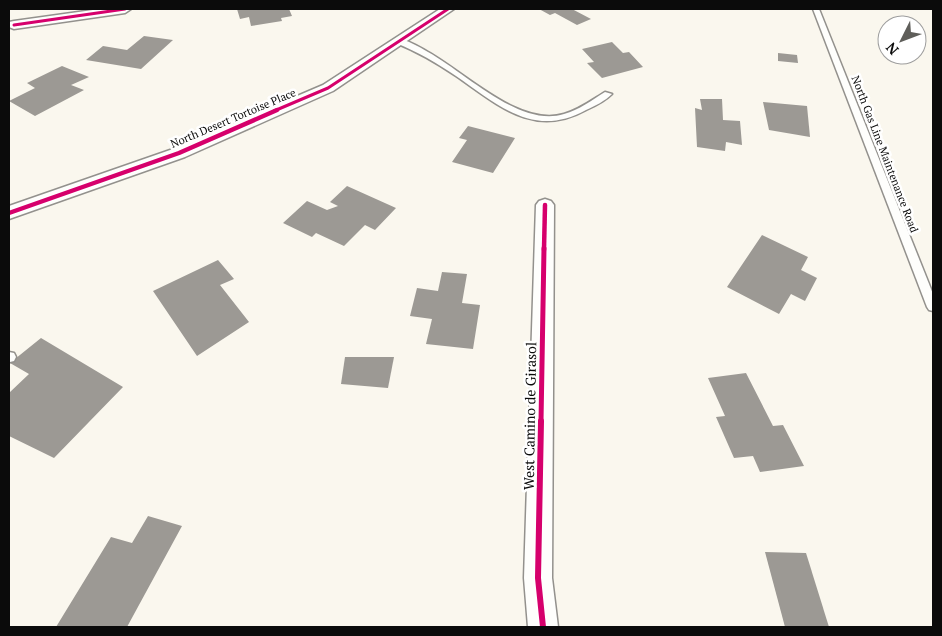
<svg xmlns="http://www.w3.org/2000/svg" width="942" height="636" font-family="'PT Serif',serif">
	<rect width="100%" height="100%" fill="#faf7ee"/>
	<!-- building -->
	<g fill="#9c9994">
		<path d="M 237,9 L 289,9 L 292,16 L 281,18 L 282,21 L 251,26 L 249,17 L 240,19 Z"/>
		<path d="M 539,9 L 572,9 L 591,19 L 577,25 L 555,13 L 550,15 Z"/>
		<path d="M 144,36 L 173,40 L 141,69 L 86,60 L 103,46 L 127,50 Z"/>
		<path d="M 612,42 L 623,53 L 629,52 L 643,67 L 602,78 L 587,63 L 594,62 L 582,49 Z"/>
		<path d="M 778,53 L 797,55 L 798,63 L 778,61 Z"/>
		<path d="M 62,66 L 89,77 L 71,85 L 84,90 L 35,116 L 9,101 L 35,88 L 27,83 Z"/>
		<path d="M 700,99 L 722,99 L 723,120 L 740,121 L 742,145 L 726,142 L 725,151 L 697,147 L 695,108 L 702,110 Z"/>
		<path d="M 763,102 L 807,106 L 810,137 L 769,130 Z"/>
		<path d="M 468,126 L 515,138 L 493,173 L 452,162 L 467,140 L 459,138 Z"/>
		<path d="M 347,186 L 396,208 L 375,230 L 365,225 L 344,246 L 316,233 L 312,237 L 283,223 L 307,201 L 327,210 L 338,206 L 330,202 Z"/>
		<path d="M 762,235 L 808,257 L 801,270 L 817,278 L 805,301 L 791,294 L 779,314 L 727,287 Z"/>
		<path d="M 218,260 L 234,279 L 220,285 L 249,322 L 197,356 L 153,291 Z"/>
		<path d="M 442,272 L 467,274 L 462,303 L 480,305 L 473,349 L 426,344 L 432,319 L 410,316 L 417,288 L 438,291 Z"/>
		<path d="M 41,338 L 123,387 L 54,458 L 9,436 L 9,393 L 29,374 L 10,363 Z"/>
		<path d="M 345,357 L 394,357 L 388,388 L 341,384 Z"/>
		<path d="M 746,373 L 773,426 L 783,425 L 804,466 L 760,472 L 753,456 L 734,458 L 716,417 L 725,416 L 708,378 Z"/>
		<path d="M 148,516 L 182,526 L 127,627 L 56,627 L 111,537 L 132,543 Z"/>
		<path d="M 765,552 L 806,553 L 829,627 L 785,627 Z"/>
	</g>
	<g fill="none" stroke-linecap="round" stroke-linejoin="round">
		<!-- service casing -->
		<g stroke="#93918d" stroke-width="3">
			<g id="service">
				<path d="M 813,9 L 819,9 L 933,294 L 933,311 L 929,310 L 927,307 Z"/>
				<path d="M 396,39 C 407,39 419,47 428,52 C 466,73 520,128 564,114 C 579,110 592,100 605,92 L 612,94 C 605,101 595,106 586,110 C 534,139 498,105 456,76 C 437,63 418,52 396,43 Z"/>
				<path d="M 9,352 L 14,353 L 16,357 L 14,361 L 10,362 Z"/>
			</g>
		</g>
		<!-- minor casing -->
		<g stroke="#93918d" stroke-width="3">
			<g id="minor">
				<path d="M 100,9 L 131,9 L 125,13 L 14,29 L 9,27 L 9,22 L 14,21 Z"/>
				<path d="M 440,9 L 454,9 L 333,91 L 185,157 L 9,219 L 9,206 L 173,149 L 323,85 Z"/>
				<path d="M 545,199 L 551,201 L 554,205 L 552,578 L 558,627 L 528,627 L 524,578 L 536,205 L 539,201 Z"/>
			</g>
		</g>
		<!-- service -->
		<use href="#service" fill="#fefefc" fill-rule="evenodd"/>
		<!-- minor -->
		<use href="#minor" fill="#fefefc" fill-rule="evenodd"/>
		<!-- cycleway-far3 casing -->
		<g stroke="#fff" stroke-width="5">
			<g id="cycleway-far3">
				<path d="M 14,25 L 125,9"/>
				<path d="M 274,111 L 328,88 L 448,9"/>
			</g>
		</g>
		<!-- cycleway-far2 casing -->
		<g stroke="#fff" stroke-width="7">
			<g id="cycleway-far2">
				<path d="M 9,213 L 179,153 L 277,110"/>
				<path d="M 544,250 L 545,205"/>
			</g>
		</g>
		<!-- cycleway-far1 casing -->
		<g stroke="#fff" stroke-width="8">
			<path id="cycleway-far1" d="M 541,422 L 544,248"/>
		</g>
		<!-- cycleway casing -->
		<g stroke="#fff" stroke-width="9">
			<path id="cycleway" d="M 541,421 L 538,578 L 543,627"/>
		</g>
		<!-- cycleway-far3 -->
		<use href="#cycleway-far3" stroke="#d6006c" stroke-width="3"/>
		<!-- cycleway-far2 -->
		<use href="#cycleway-far2" stroke="#d6006c" stroke-width="4.5"/>
		<!-- cycleway-far1 -->
		<use href="#cycleway-far1" stroke="#d6006c" stroke-width="5"/>
		<!-- cycleway -->
		<use href="#cycleway" stroke="#d6006c" stroke-width="6"/>
	</g>
	<g text-anchor="middle" stroke-width="5" stroke-linejoin="round" paint-order="stroke">
		<!-- far-street labels -->
		<g font-size="11" fill="#0b0b0b" stroke="#fff">
			<text transform="translate(233 118) rotate(-23)" y="4">North Desert Tortoise Place</text>
			<text transform="translate(885 154) rotate(69)" y="4">North Gas Line Maintenance Road</text>
		</g>
		<!-- street labels -->
		<g font-size="14" fill="#0b0b0b" stroke="#fff">
			<text transform="translate(530 416) rotate(-89)" y="5">West Camino de Girasol</text>
		</g>
	</g>
	<!-- border -->
	<rect width="942" height="636" fill="none" stroke="#0b0b0b" stroke-width="20"/>
	<!-- north arrow -->
	<g transform="translate(902 40) rotate(228)"><circle r="24" fill="#ffffff" stroke="#9d9d9d"/>
	<path d="M0-4L9 19L0 12L-9 19Z" fill="#5f5e5a"/>
	<text y="-8" font-size="14" font-weight="bold" text-anchor="middle" fill="#0b0b0b">N</text>
	</g>
</svg>
